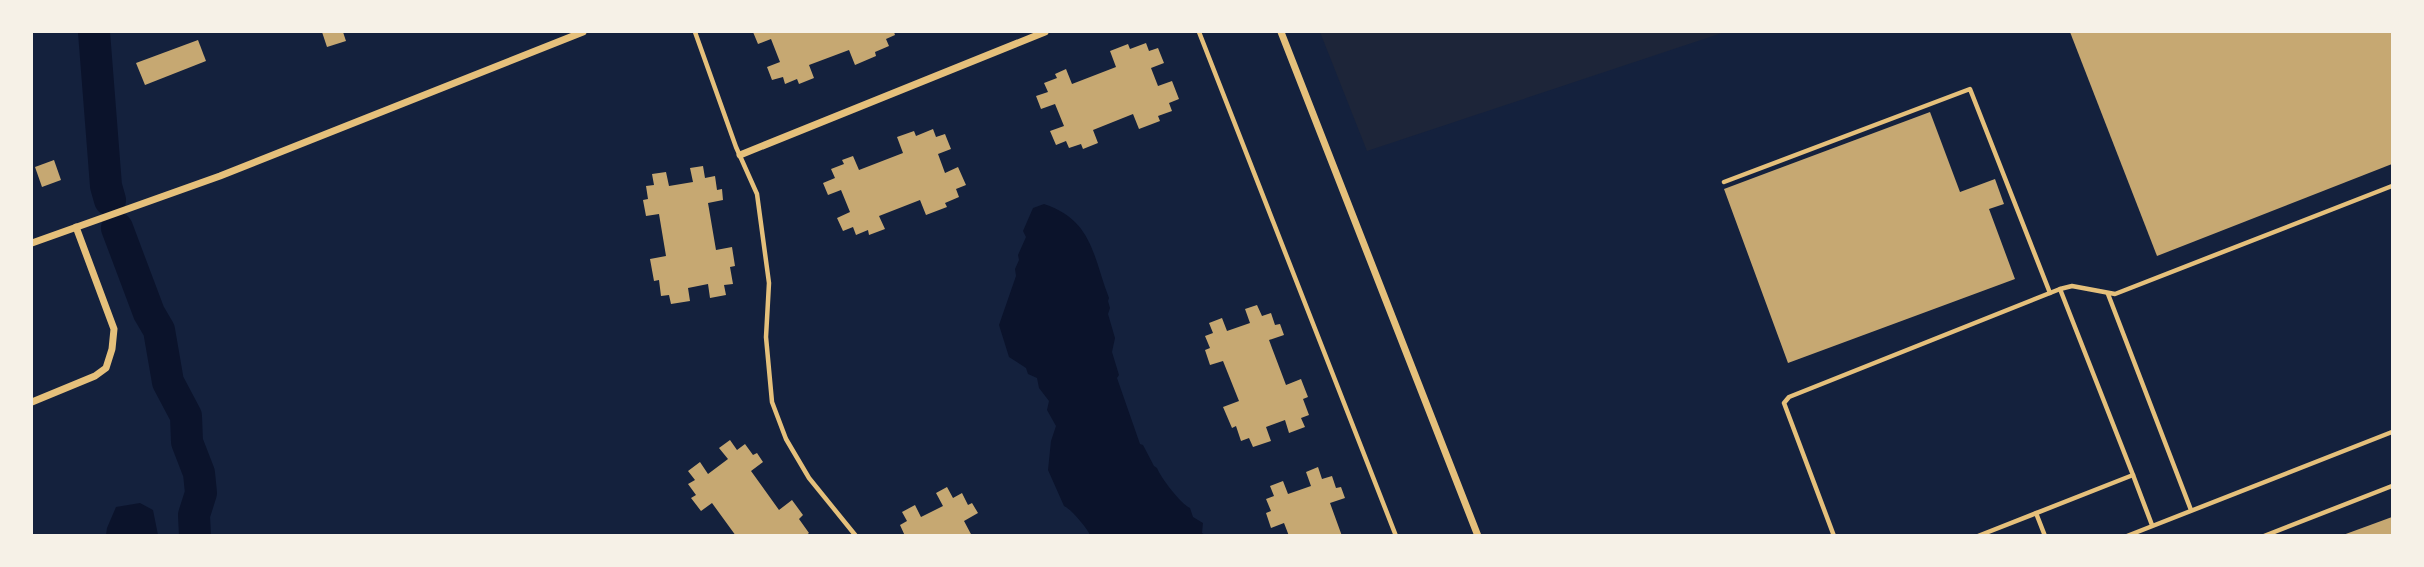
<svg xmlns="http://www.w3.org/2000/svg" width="2424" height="567" font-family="'Fira Sans Condensed',sans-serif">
	<rect width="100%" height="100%" fill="#14213d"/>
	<!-- green -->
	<path fill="#1d2539" d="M 1320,32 L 1725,32 L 1367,151 Z"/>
	<!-- water -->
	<g fill="#0b132b">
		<path d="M 1044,204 C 1093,220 1093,257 1109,298 L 1108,301 L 1110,308 L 1108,314 L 1115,338 L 1112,352 L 1119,375 L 1117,378 L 1140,444 L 1143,445 L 1154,466 L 1157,468 C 1161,478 1181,504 1190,508 L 1193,517 L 1203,523 L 1202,533 L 1205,535 L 1090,535 C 1087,528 1071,509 1064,506 L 1048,470 L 1051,441 L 1056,426 L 1047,410 L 1049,401 L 1039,388 L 1037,378 L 1028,374 L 1026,368 L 1009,357 L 999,325 L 1016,276 L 1015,269 L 1019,260 L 1018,255 L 1026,237 L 1023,231 L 1033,208 Z"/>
		<path d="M 140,503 L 153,510 L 158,535 L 106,535 L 107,528 L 116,507 Z"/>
	</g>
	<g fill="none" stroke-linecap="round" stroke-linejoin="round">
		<!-- river -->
		<g stroke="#0b132b" stroke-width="32">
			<path d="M 94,32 L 106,186 L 110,200"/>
			<path d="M 117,228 L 149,313 L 159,330 L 168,382 L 186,416 L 187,442 L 199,473 L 201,493 L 194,515 L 195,536"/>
		</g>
	</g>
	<!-- building -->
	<g fill="#c6a872">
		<path d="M 322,32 L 343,32 L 346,41 L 327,47 Z"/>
		<path d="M 753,32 L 894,32 L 895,35 L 886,39 L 889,46 L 875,52 L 876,56 L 855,65 L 849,50 L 809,65 L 814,78 L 799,84 L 797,79 L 785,84 L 783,77 L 772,80 L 767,67 L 780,62 L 771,39 L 758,44 Z"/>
		<path d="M 2070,32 L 2392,32 L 2392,164 L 2157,256 Z"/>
		<path d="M 198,40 L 206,61 L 145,85 L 136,63 Z"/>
		<path d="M 1146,43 L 1149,51 L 1158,48 L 1164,63 L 1151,68 L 1158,86 L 1172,81 L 1179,99 L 1169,103 L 1172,111 L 1158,116 L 1160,121 L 1139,129 L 1133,114 L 1093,130 L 1098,143 L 1083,149 L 1081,144 L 1069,148 L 1066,141 L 1056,145 L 1050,131 L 1064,126 L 1055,104 L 1041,109 L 1036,96 L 1048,92 L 1044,83 L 1057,78 L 1055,74 L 1066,69 L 1072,84 L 1116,67 L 1110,51 L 1128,44 L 1130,49 Z"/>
		<path d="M 1930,112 L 1960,192 L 1995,179 L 2004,204 L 1989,209 L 2015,279 L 1788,363 L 1724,189 Z"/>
		<path d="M 933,129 L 936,137 L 945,134 L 951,149 L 938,154 L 945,173 L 958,167 L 966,185 L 956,189 L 959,197 L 945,203 L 947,207 L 926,215 L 920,200 L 879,216 L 885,229 L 869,235 L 868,230 L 856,235 L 853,227 L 843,231 L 837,218 L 850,212 L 841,190 L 828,195 L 823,183 L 835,178 L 831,169 L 844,164 L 842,160 L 853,156 L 859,170 L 903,153 L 897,137 L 914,131 L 916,136 Z"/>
		<path d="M 54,160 L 61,180 L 42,187 L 35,167 Z"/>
		<path d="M 703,166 L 705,178 L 715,176 L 717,190 L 722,189 L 723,200 L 708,203 L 716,250 L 732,247 L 735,266 L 730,267 L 733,284 L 724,285 L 726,295 L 710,298 L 708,284 L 688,288 L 690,301 L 671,304 L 669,295 L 661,296 L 659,280 L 654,281 L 650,259 L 666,256 L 659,214 L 646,216 L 643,200 L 648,199 L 646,186 L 654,185 L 652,174 L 666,172 L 669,186 L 693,182 L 690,168 Z"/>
		<path d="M 1257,305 L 1262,316 L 1271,313 L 1275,325 L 1280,324 L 1284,335 L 1269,340 L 1286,385 L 1301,379 L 1308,397 L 1303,399 L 1309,415 L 1301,418 L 1305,427 L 1289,433 L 1285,420 L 1266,427 L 1271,441 L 1253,447 L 1249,438 L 1241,441 L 1236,426 L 1232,428 L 1223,407 L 1239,401 L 1223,361 L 1210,365 L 1205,350 L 1210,348 L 1205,336 L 1213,333 L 1209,323 L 1222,318 L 1227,331 L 1250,323 L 1245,309 Z"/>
		<path d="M 730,440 L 737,450 L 745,444 L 753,455 L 757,453 L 763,462 L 751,471 L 779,510 L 792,500 L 803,515 L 799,519 L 809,533 L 805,536 L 736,536 L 712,503 L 701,511 L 691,498 L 696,495 L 688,484 L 695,480 L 688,471 L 700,462 L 708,474 L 728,459 L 719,448 Z"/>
		<path d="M 1318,467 L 1322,479 L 1332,476 L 1336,488 L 1341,487 L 1345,498 L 1330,503 L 1342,536 L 1289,536 L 1284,523 L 1271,528 L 1266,513 L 1271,511 L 1266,499 L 1274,496 L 1270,486 L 1283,481 L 1288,494 L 1311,486 L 1306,472 Z"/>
		<path d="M 947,487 L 953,498 L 962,493 L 968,505 L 972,503 L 978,513 L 964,521 L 972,536 L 905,536 L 900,525 L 907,521 L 902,512 L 915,505 L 921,517 L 943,506 L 936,493 Z"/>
		<path d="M 2392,517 L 2392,536 L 2343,536 L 2343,535 Z"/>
	</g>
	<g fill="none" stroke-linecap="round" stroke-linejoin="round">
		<!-- service -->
		<g stroke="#e5c07b" stroke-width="4.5">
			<path d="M 695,32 L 736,147 L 757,194 L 769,283 L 766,337 L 772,402 L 786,439 L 809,478 L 856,536"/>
			<path d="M 1199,32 L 1396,536"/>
			<path d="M 1724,182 L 1970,89 L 2050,293"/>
			<path d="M 2108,294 L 2191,510"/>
			<path d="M 2133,475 L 2152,525"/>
			<path d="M 2036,513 L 2045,536"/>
			<path d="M 1834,536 L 1784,403 L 1789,397 L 2060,289 L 2072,286 L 2115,294 L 2392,186"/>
			<path d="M 1978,536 L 2133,475 L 2060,289"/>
			<path d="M 2127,536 L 2392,432"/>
			<path d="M 2264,536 L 2392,486"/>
		</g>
		<!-- minor -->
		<g stroke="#e5c07b" stroke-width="7">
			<path d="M 1281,32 L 1478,536"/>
			<path d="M 740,155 L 1045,32"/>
			<path d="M 32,243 L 220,176 L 583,32"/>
			<path d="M 32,402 L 95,376 L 106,368 L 112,349 L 114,329 L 76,227"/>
		</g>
	</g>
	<!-- border -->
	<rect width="2424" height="567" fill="none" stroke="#f6f1e7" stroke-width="66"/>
</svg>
